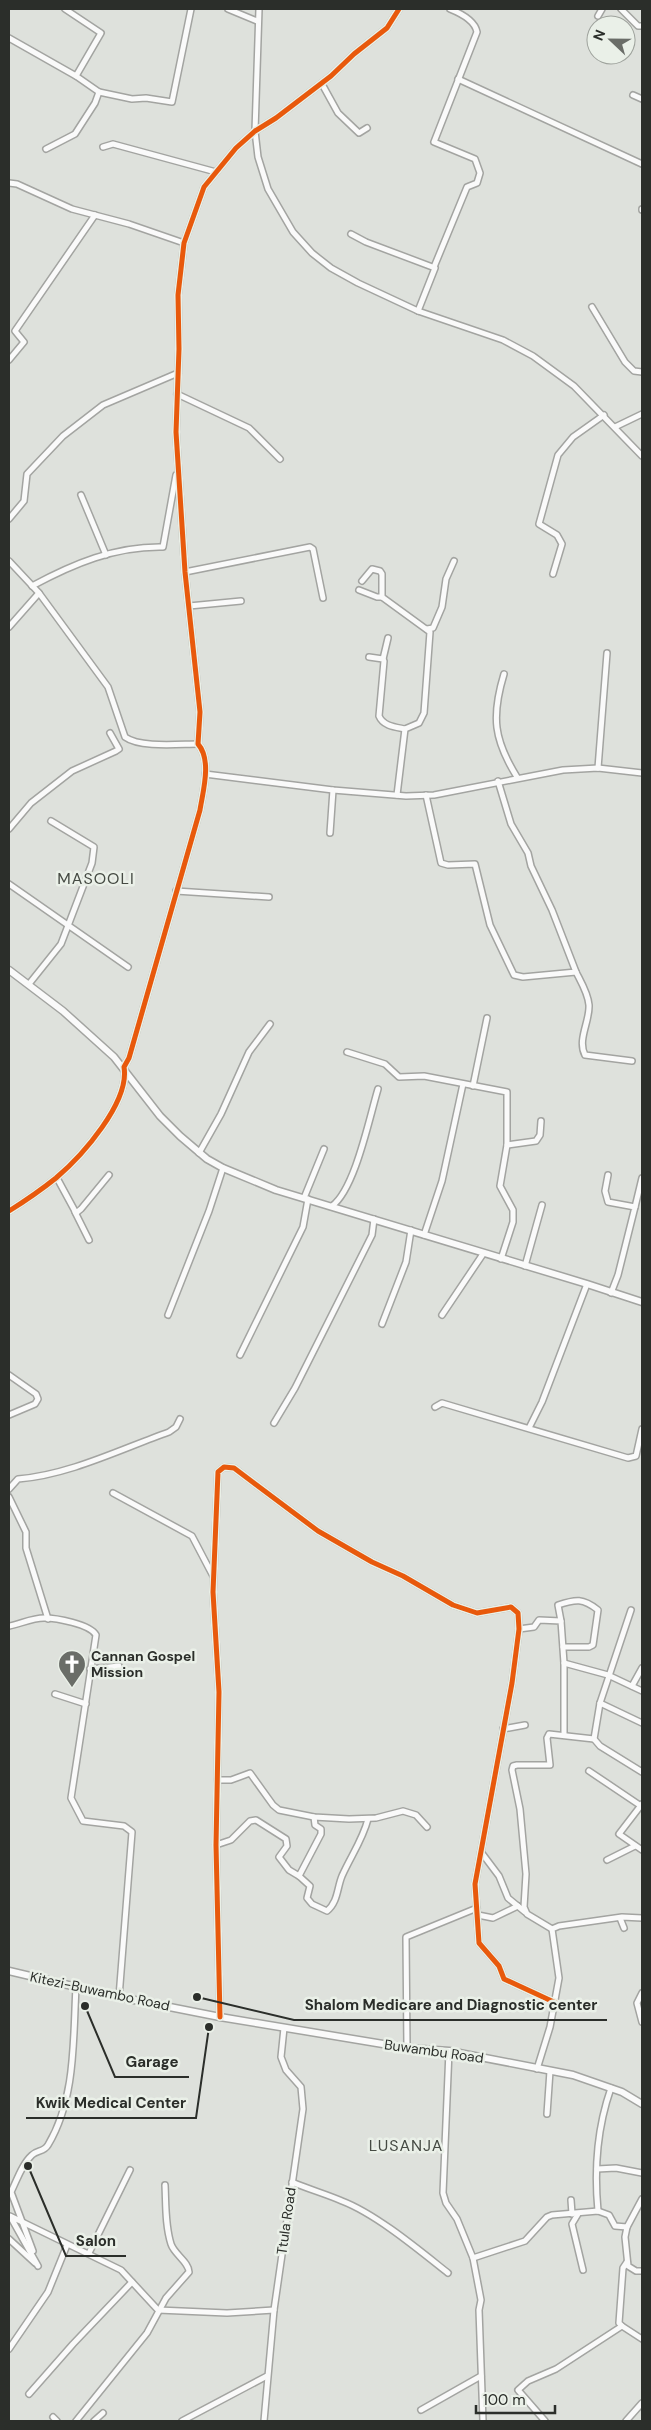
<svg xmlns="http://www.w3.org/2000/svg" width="651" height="2430" font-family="'DM Sans',sans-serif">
	<rect width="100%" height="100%" fill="#dee1dc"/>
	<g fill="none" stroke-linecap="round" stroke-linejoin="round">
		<!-- minor casing -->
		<g stroke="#a3a4a1" stroke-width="8">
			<g id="minor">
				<path d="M 228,9 L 257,21"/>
				<path d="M 259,9 L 255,131 L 258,157 L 268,189 L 293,232 L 312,253 L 331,268 L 358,283 L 418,311 L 503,340 L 533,356 L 574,386 L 642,456"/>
				<path d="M 621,9 L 638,26 L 642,26"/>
				<path d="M 598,16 L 602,9"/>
				<path d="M 9,38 L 76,76 L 101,33 L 65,9"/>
				<path d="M 458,79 L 642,164"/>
				<path d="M 322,84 L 338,113 L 359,133 L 367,128"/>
				<path d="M 99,92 L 132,99 L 146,98 L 172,102 L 191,9"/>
				<path d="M 633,95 L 642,99"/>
				<path d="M 103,147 L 113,144 L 216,172"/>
				<path d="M 46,149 L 75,134 L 95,103 L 99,92 L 76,76"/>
				<path d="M 9,183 L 17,184 L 72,209 L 129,224 L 184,243"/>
				<path d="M 642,210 L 642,209"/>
				<path d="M 351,234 L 366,242 L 435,268 L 418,311"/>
				<path d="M 434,267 L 467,187 L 477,183 L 480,173 L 475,159 L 434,142 L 477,32 C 475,21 460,13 450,9"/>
				<path d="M 592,307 L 625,362 L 634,371 L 642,372"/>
				<path d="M 9,360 L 24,342 L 15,331 L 95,215"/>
				<path d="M 177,394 L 249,428 L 280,459"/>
				<path d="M 615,427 L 642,414"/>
				<path d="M 81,495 L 106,555"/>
				<path d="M 9,519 L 24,501 L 27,474 L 63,436 L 103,405 L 178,373"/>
				<path d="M 9,561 L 39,593 L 108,687 L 125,737 C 140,748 179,744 198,744"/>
				<path d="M 185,572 L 310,547 L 313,549 L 323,598"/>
				<path d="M 553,574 L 562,544 L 557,535 L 539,524 L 558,455 L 573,437 L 604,415"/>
				<path d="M 362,581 L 372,569 L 380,571 L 382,574 L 382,597 L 430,632 L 424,713 L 419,723 L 405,729 L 397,795"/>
				<path d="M 32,586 C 73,564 115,546 163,547 L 176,475"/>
				<path d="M 359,590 L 377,597 L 382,597"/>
				<path d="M 189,606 L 241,601"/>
				<path d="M 9,627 L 39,593"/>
				<path d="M 427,629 L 433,628 L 442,607 L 446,579 L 454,561"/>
				<path d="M 369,657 L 383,659 L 384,661 L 379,716 C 383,726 395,727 405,729"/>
				<path d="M 383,659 L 388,638"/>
				<path d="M 504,674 C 491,717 494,740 517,777"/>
				<path d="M 598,768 L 607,653"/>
				<path d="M 205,774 L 333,790 L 406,796 L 434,795 L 563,770 L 598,768 L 642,773"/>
				<path d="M 426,795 L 441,863 L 448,865 L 475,864 L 490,925 L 514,975 L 523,977 L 576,972 L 552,910 L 531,866 L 528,853 L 511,824 L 498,781"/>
				<path d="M 9,829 L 31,803 L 72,771 L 116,751 L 119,749 L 110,733"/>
				<path d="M 330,833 L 333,790"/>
				<path d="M 9,884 L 128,967"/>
				<path d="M 176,891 L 269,897"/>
				<path d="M 576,972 C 581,982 588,993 589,1005 C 590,1021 577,1040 585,1055 L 632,1061"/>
				<path d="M 29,984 L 61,944 L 92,863 L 94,847 L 51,821"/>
				<path d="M 347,1052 L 385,1064 L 399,1077 L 424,1076 L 507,1092 L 507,1145 L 500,1186 L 513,1210 L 513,1222 L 501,1259"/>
				<path d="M 473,1086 L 487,1018"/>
				<path d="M 507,1145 L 536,1141 L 540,1135 L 541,1121"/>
				<path d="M 199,1153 L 221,1114 L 249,1052 L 270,1024"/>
				<path d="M 608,1175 L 605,1191 L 608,1202 L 635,1207 L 618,1275 L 611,1293"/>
				<path d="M 57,1178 L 76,1213 L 81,1209 L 109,1175"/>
				<path d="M 304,1198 L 324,1149"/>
				<path d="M 332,1206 C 355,1189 369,1119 378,1089"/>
				<path d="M 635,1207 L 642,1178"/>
				<path d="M 9,1211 C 25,1201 41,1190 56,1178 C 82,1156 130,1102 124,1067 L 129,1058 L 200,810 C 203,791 212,760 198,744 L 200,712 L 185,572 L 176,432 L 179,349 L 178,295 L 184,243 L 204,187 L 236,148 L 255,131 L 276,118 L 331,76 L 354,54 L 387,28 L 399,9"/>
				<path d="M 75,1212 L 89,1240"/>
				<path d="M 424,1235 L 442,1181 L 463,1084"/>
				<path d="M 525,1266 L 542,1205"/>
				<path d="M 168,1315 L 209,1211 L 223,1168"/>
				<path d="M 442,1315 L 483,1254"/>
				<path d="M 382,1324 L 406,1262 L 411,1230"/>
				<path d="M 240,1355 L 303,1227 L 308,1199"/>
				<path d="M 9,1375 L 36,1394 L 38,1399 L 35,1404 L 9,1415"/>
				<path d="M 435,1407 L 442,1403 L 452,1406 L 628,1458 L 636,1456 L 642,1429"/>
				<path d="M 274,1423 L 295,1388 L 368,1243 L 372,1235 L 374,1219"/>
				<path d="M 529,1428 L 542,1402 L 587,1284"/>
				<path d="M 9,1489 L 18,1479 C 69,1475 121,1449 169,1432 L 176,1427 L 180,1419"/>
				<path d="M 113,1493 L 192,1536 L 213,1576"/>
				<path d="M 9,1497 L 26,1532 L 26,1548 L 48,1619"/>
				<path d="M 631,1610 L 600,1703 L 594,1739 L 600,1746 L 642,1772"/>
				<path d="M 561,1621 L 558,1605 C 576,1599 583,1598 598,1610 L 593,1645 L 589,1647 L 563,1647"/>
				<path d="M 9,1626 C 20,1624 32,1618 44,1618 C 56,1618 90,1624 96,1635 L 71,1798 L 83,1821 L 124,1826 L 132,1832 L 119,1997"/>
				<path d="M 519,1629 L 534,1627 L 539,1620 L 561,1621 L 564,1663 L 564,1735"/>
				<path d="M 564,1663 L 608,1675 L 642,1691"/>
				<path d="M 90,1669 L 119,1666"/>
				<path d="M 632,1686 L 642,1668"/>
				<path d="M 55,1694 L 86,1704"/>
				<path d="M 600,1703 L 642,1723"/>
				<path d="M 503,1729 L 525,1725"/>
				<path d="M 589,1771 L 641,1806"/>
				<path d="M 217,1780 L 231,1780 L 250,1773 L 273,1805 L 279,1810 L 314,1817 L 349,1819 L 376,1818 L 403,1811 L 416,1815 L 427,1827"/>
				<path d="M 642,1804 L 619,1834 L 642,1850"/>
				<path d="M 314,1817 L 315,1825 L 321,1829 L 321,1834 L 299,1876 L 310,1886 L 307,1898 L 312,1904 L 327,1911 C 338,1902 337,1888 342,1876 C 351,1856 363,1839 368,1819"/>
				<path d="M 216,1845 L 231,1840 L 250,1821 L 256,1820 L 286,1839 L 287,1846 L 279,1857 L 289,1870 L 299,1876"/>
				<path d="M 481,1852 L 499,1876 L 508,1898 L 525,1912"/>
				<path d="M 607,1860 L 635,1846"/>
				<path d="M 478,1915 L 493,1918 L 518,1906"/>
				<path d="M 620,1918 L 624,1928"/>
				<path d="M 552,1929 L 527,1914 L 524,1907 L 526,1874 L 520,1809 L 512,1770 L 513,1766 L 517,1765 L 550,1765 L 547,1738 L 549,1734 L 594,1739"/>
				<path d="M 642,1993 L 637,2003 L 642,2022"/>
				<path d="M 220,2017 L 216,1845 L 219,1692 L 213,1592 L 218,1472 L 224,1467 L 234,1468 L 318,1531 L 372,1562 L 403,1576 L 453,1605 L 477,1613 L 511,1607 L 518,1613 L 519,1629 L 512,1683 L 475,1884 L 479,1943 L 499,1966 L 504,1979 L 556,2003"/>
				<path d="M 407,2048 L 406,1937 L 477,1908"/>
				<path d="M 449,2051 L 443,2193 L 446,2203 L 457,2219 L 473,2258 L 525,2241 L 547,2217 L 552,2215 L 598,2211 L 609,2215 L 615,2226 L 627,2227 L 642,2199"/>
				<path d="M 537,2069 L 550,2027 L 559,1978 L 552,1929 L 559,1926 L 622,1917 L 642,1918"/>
				<path d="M 547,2114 L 550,2071"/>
				<path d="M 597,2169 L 616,2168 L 642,2173"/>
				<path d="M 292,2182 C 308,2189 326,2194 342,2201 C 376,2214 419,2250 448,2273"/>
				<path d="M 571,2200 L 572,2214"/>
				<path d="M 598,2211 C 594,2169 597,2128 611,2088"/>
				<path d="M 578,2214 L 572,2224 L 583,2270"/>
				<path d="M 627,2227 L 625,2237 L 628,2266 L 636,2271 L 642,2271"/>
				<path d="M 9,2239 L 35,2263"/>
				<path d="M 33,2251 L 11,2192 C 17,2180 22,2164 32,2155 C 37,2150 44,2152 48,2145 C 76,2098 73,2040 76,1987"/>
				<path d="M 89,2253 L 130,2170"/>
				<path d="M 473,2258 L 481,2300 L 479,2310 L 483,2421"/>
				<path d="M 38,2266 L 10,2216 L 121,2270 L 158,2310 L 227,2313 L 274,2310"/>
				<path d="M 622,2326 L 619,2323 L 623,2268 L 627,2262"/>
				<path d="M 9,2349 L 48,2292 L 67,2245"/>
				<path d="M 29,2394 L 73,2344 L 132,2282"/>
				<path d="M 421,2410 L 481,2376"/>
				<path d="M 53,2417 L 57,2421"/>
				<path d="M 76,2421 L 147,2333 L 166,2298 L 189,2272 C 189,2262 174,2254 171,2244 C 165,2225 166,2204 165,2185"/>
				<path d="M 94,2421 L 103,2413"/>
				<path d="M 182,2421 L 267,2376"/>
				<path d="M 264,2421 L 274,2310 L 303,2109 L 301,2087 L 286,2070 L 281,2057 L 284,2028"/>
				<path d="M 545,2421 L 518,2390 L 528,2381 L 556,2369 L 622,2326 L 642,2339"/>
				<path d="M 626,2421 L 642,2403"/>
			</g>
		</g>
		<!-- tertiary casing -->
		<g stroke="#a3a4a1" stroke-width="9">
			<g id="tertiary">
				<path d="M 9,970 L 63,1011 L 114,1057 L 160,1116 L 180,1136 L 207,1159 L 223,1168 L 276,1190 L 587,1284 L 642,1302"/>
				<path d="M 9,1971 L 119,1997 L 220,2017 L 407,2048 L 449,2051 L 573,2075 L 622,2092 L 642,2104"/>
			</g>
		</g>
		<!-- minor -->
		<use href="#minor" stroke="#fafafa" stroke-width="5"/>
		<!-- tertiary -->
		<use href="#tertiary" stroke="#fafafa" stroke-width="6"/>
		<!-- cycleway casing -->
		<g stroke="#eaf0e8" stroke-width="8">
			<g id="cycleway">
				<path d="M 9,1211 C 25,1201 41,1190 56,1178 C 82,1156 130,1102 124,1067 L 129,1058 L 200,810 C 203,791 212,760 198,744 L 200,712 L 185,572 L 176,432 L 179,349 L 178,295 L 184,243 L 204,187 L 236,148 L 255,131 L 276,118 L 331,76 L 354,54 L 387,28 L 399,9"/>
				<path d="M 220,2017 L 216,1845 L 219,1692 L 213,1592 L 218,1472 L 224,1467 L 234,1468 L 318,1531 L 372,1562 L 403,1576 L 453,1605 L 477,1613 L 511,1607 L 518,1613 L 519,1629 L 512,1683 L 475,1884 L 479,1943 L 499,1966 L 504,1979 L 556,2003"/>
			</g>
		</g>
		<!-- cycleway -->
		<use href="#cycleway" stroke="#e8590c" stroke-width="5"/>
	</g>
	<!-- icons -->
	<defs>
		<g id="church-pin" transform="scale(1.4375)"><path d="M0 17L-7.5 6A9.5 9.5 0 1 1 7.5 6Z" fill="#6a6d68" stroke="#eaf0e8"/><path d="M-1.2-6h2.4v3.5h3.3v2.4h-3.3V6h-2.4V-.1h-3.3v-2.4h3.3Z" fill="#fff"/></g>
	</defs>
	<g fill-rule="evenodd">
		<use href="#church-pin" x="72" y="1664"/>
	</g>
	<g text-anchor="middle" stroke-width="5" stroke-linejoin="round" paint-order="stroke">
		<!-- poi labels -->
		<g font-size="14" font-weight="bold" fill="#2b2e2a" stroke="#eaf0e8" text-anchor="start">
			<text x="91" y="1661">Cannan Gospel<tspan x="91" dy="16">Mission</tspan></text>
		</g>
		<!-- street labels -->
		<g font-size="14" fill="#2b2e2a" stroke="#eaf0e8">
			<text transform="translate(100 1991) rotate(12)" y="5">Kitezi-Buwambo Road</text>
			<text transform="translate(434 2051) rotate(8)" y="5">Buwambu Road</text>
			<text transform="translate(286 2221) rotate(-82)" y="5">Ttula Road</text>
		</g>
		<!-- quarter labels -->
		<g font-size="16" letter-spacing="1" fill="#454a43" stroke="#eaf0e8">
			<text x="96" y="884">MASOOLI</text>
			<text x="406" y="2151">LUSANJA</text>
		</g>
	</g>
	<!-- callouts -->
	<path fill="none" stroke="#2b2e2a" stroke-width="2" d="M197 1997L294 2020H607M85 2006L115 2077H189M209 2027L196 2118H26M28 2166L66 2256H126"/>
	<g fill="#2b2e2a" stroke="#eaf0e8" stroke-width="2">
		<circle cx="197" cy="1997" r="5"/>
		<circle cx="85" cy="2006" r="5"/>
		<circle cx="209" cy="2027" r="5"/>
		<circle cx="28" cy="2166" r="5"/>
	</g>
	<g font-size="15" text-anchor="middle" font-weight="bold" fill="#2b2e2a" stroke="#eaf0e8" stroke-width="5" stroke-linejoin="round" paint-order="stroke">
		<text x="451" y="2010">Shalom Medicare and Diagnostic center</text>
		<text x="152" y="2067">Garage</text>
		<text x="111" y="2108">Kwik Medical Center</text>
		<text x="96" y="2246">Salon</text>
	</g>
	<!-- border -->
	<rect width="651" height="2430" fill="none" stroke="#2b2e2a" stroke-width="20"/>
	<!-- north arrow -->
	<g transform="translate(611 40) rotate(292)"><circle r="24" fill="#eaf0e8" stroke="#9ea29c"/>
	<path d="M0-4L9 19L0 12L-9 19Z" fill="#6a6d68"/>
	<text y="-8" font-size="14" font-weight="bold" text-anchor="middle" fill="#2b2e2a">N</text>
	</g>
	<!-- scale -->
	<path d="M476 2405v8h79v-8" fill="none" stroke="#2b2e2a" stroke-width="2.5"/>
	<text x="483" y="2405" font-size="15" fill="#2b2e2a" stroke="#eaf0e8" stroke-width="4" paint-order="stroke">100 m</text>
</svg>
